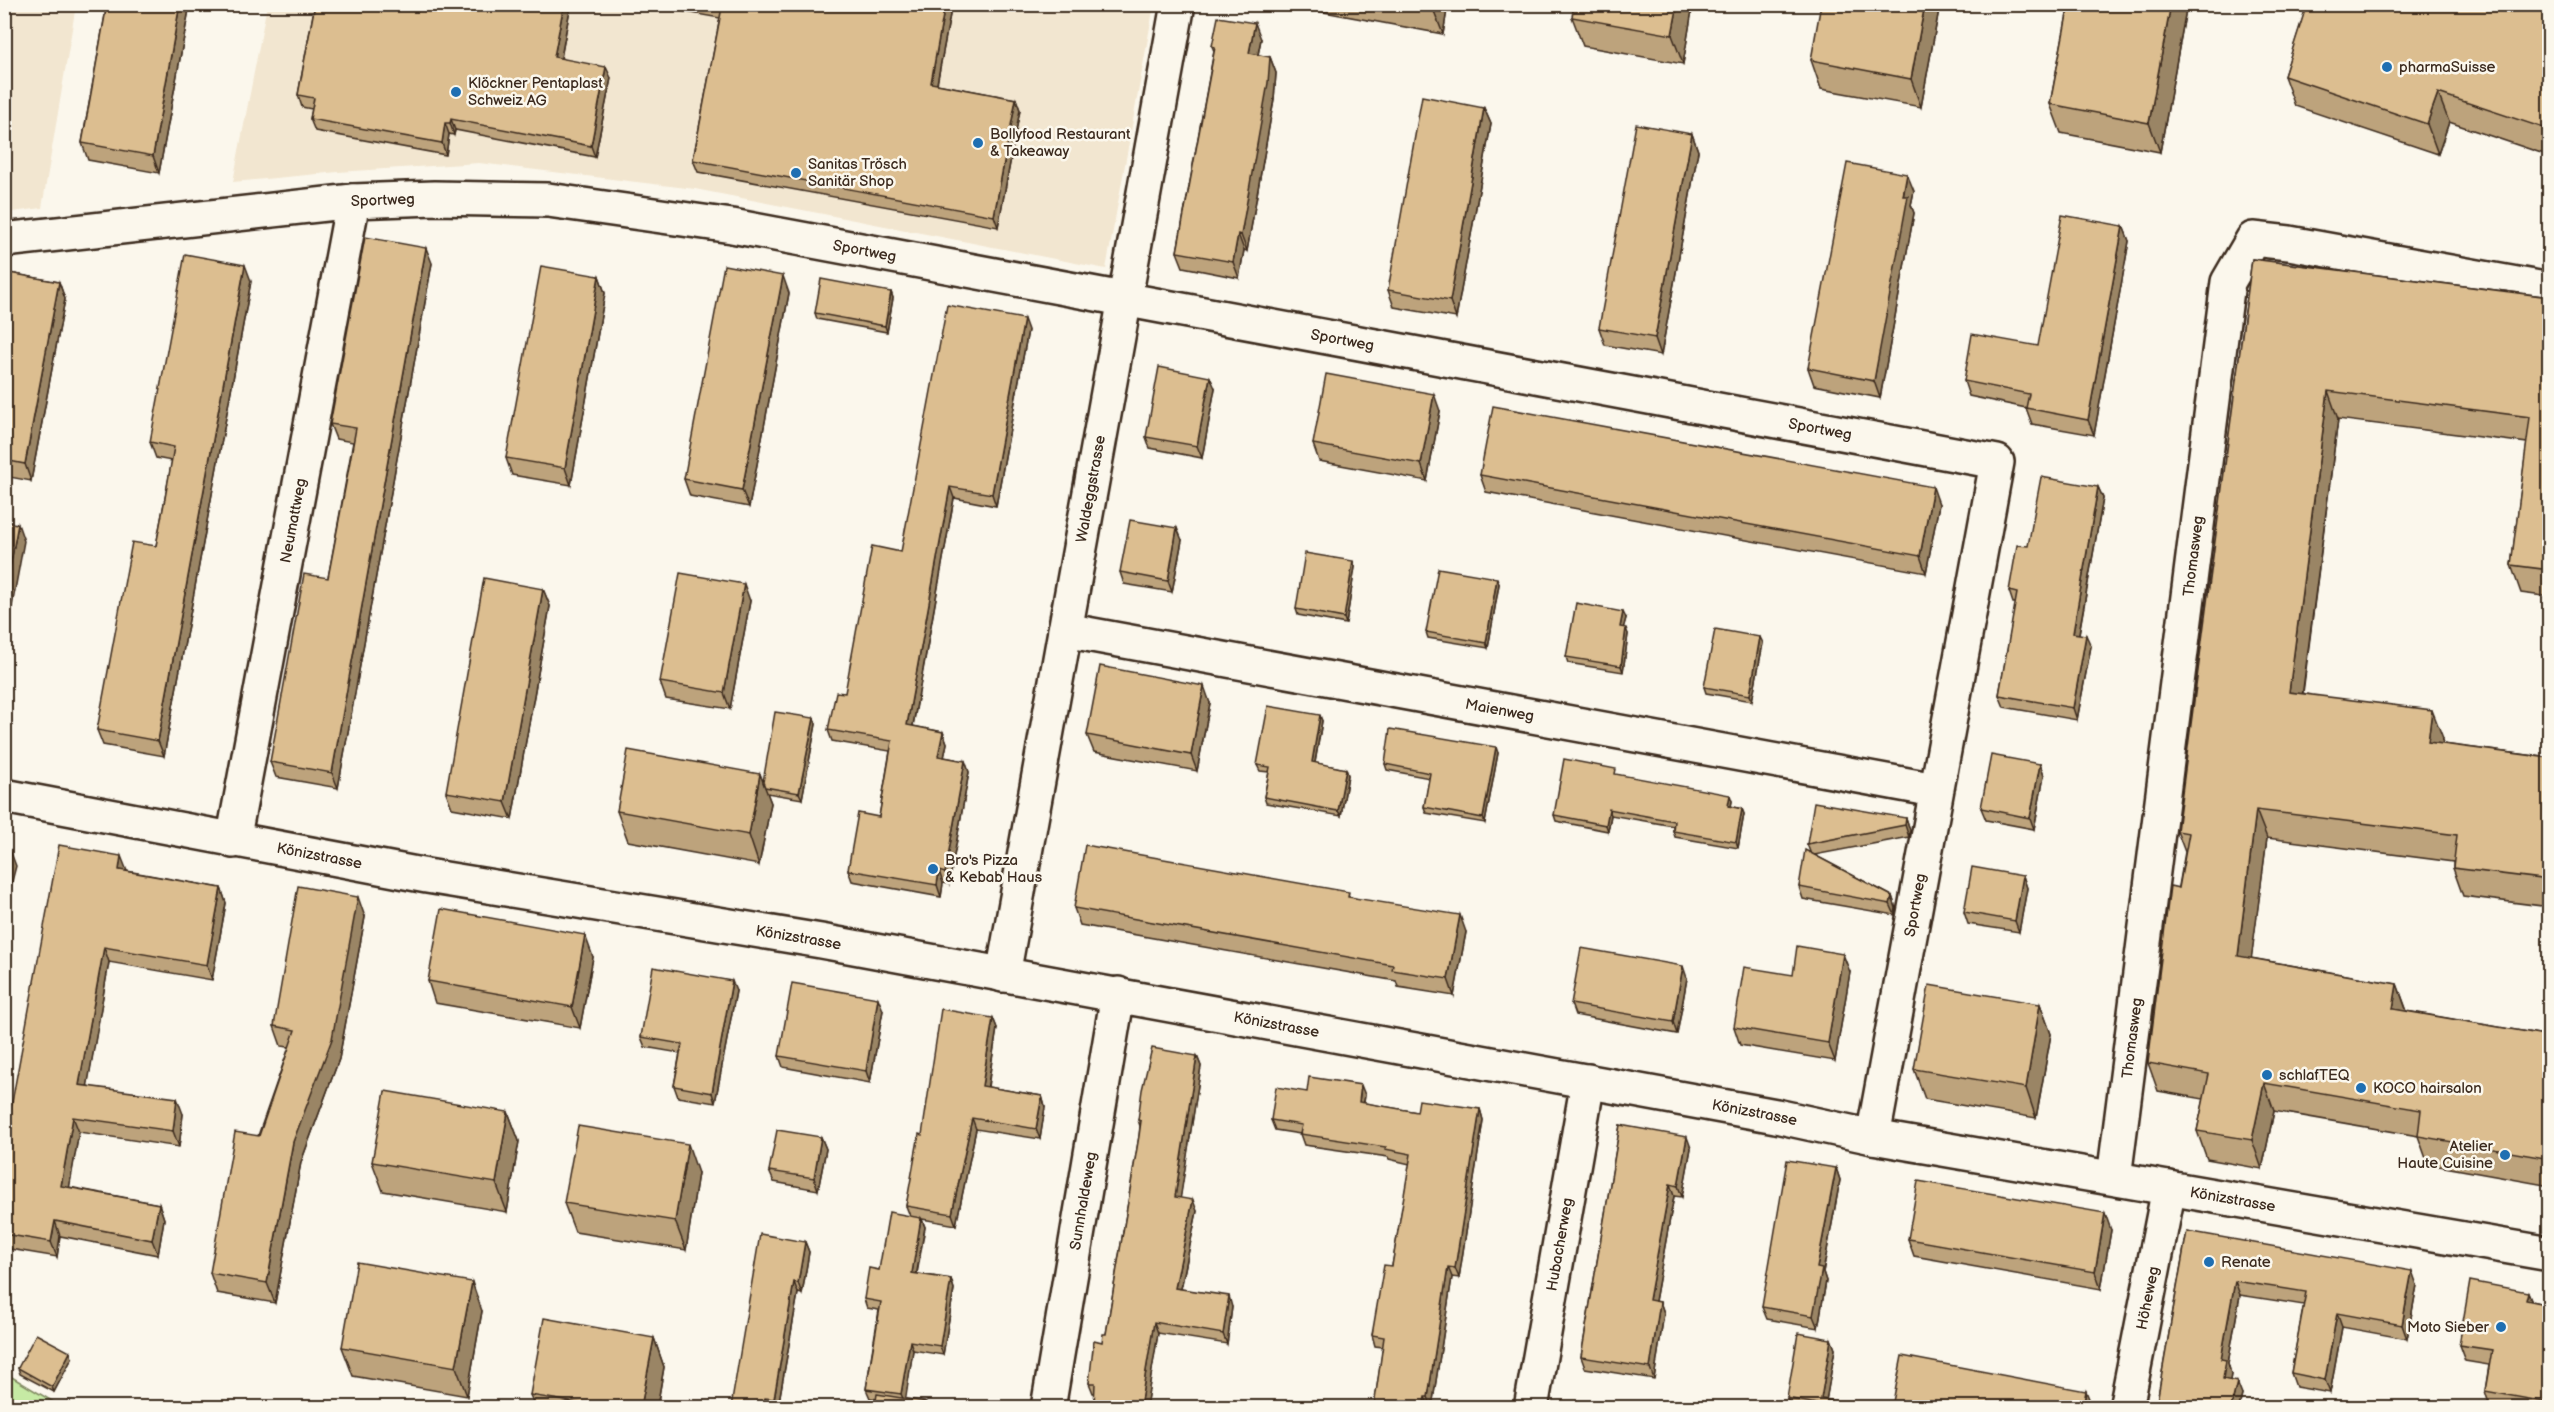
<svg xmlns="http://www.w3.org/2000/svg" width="2554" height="1412" font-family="'Balsamiq Sans',sans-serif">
	<rect width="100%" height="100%" fill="#fbf7ec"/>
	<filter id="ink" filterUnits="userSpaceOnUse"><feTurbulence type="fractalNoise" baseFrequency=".0167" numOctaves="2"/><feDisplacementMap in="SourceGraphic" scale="12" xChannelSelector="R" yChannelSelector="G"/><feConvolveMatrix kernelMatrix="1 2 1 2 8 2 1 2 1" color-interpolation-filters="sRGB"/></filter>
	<g filter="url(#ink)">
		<!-- built -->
		<g fill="#f2e6d0">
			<path d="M 5,4 L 76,5 L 42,208 L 5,213 Z"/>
			<path d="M 267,5 L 1154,5 L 1106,269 L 695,189 L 479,163 L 338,172 L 233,182 Z"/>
		</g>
		<!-- green -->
		<path fill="#c6eaa4" stroke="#808a61" stroke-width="1.5" d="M 5,1373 L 62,1407 L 5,1407 Z"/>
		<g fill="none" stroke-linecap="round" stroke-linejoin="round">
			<!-- street casing -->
			<g stroke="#3b2a1e" stroke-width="38">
				<g id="street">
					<path id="s1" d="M 4,240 L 353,201 L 434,198 L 548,200 L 732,226 L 1997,462 L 1873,1137"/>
					<path id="s2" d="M 1065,630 L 1935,790"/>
					<path id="s3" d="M 233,841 L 353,201"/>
					<path id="s4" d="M 1003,975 L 1178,4"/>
					<path id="s5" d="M 2114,1178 L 2228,282 L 2253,239 L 2289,243 L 2550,290"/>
					<path id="s6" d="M 1048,1408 L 1118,994"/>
					<path id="s7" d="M 1531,1408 L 1588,1081"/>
					<path id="s8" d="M 2126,1408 L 2169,1188"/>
				</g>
			</g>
			<!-- secondary casing -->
			<g stroke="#3b2a1e" stroke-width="38">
				<g id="secondary">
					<path id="s9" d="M 4,796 L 427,876 L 821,941 L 1776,1116 L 1873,1137 L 2550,1254"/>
				</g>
			</g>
			<!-- street -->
			<use href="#street" stroke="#fbf7ec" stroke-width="33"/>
			<!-- secondary -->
			<use href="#secondary" stroke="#fbf7ec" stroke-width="33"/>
		</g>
		<!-- wall -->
		<g fill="#bda37c" stroke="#3b2a1e" stroke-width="1.5">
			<path d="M 107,4 L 190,4 L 159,173 L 88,160 L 82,143 Z"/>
			<path d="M 315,4 L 571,4 L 561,58 L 611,78 L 595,157 L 455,130 L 454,135 L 449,134 L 446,155 L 315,131 L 310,119 L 312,109 L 302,107 L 298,95 Z"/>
			<path d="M 657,4 L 952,4 L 937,84 L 1016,99 L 1020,110 L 998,227 L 698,172 L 693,160 L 720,18 L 658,7 Z"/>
			<path d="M 1281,4 L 1448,4 L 1443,34 Z"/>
			<path d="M 1693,4 L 1683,64 L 1583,46 L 1572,17 Z"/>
			<path d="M 1940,4 L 1921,107 L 1821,89 L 1811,60 Z"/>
			<path d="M 2069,4 L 2187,4 L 2160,152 L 2061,133 L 2050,104 Z"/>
			<path d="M 2304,4 L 2550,4 L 2550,156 L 2449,122 L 2438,154 L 2295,106 L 2284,76 L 2306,9 Z"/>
			<path d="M 1261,39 L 1258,55 L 1270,57 L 1276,73 L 1274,99 L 1247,251 L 1244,250 L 1239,278 L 1183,267 L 1177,252 L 1214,51 L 1212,46 Z"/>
			<path d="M 1484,108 L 1491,124 L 1456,318 L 1394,307 L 1388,290 Z"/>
			<path d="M 1692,134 L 1698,151 L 1661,355 L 1605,345 L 1599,328 Z"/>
			<path d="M 1914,191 L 1911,205 L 1914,213 L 1880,398 L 1814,385 L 1808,368 Z"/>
			<path d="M 2123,226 L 2129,241 L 2094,435 L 2032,424 L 2026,408 L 1969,396 L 1964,381 L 2038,346 Z"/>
			<path d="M 2252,259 L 2550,297 L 2550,597 L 2521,593 L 2511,565 L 2527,443 L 2338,419 L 2303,693 L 2443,738 L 2442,744 L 2550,758 L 2550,907 L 2463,896 L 2453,868 L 2453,862 L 2267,838 L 2251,958 L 2397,984 L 2407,1011 L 2550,1036 L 2550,1186 L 2428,1164 L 2418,1136 L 2274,1111 L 2262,1169 L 2207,1159 L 2197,1131 L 2204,1099 L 2158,1091 L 2148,1063 L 2185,852 L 2177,831 Z"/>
			<path d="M 432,263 L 338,788 L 276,777 L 270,762 L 328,578 L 353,442 L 336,439 L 330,424 Z"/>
			<path d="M 4,272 L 59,282 L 65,299 L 31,481 L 4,476 Z"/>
			<path d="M 599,276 L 605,293 L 571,485 L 512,475 L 506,458 Z"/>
			<path d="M 251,281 L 164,756 L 103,745 L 97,730 L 156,546 L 172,461 L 156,458 L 150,442 Z"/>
			<path d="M 891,292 L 893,298 L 887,332 L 817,319 L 815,313 Z"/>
			<path d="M 789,293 L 749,507 L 690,496 L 684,479 Z"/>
			<path d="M 1028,330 L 996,506 L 954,498 L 913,726 L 943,732 L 947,743 L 944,757 L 965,761 L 969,772 L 949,884 L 943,883 L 941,897 L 852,881 L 848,870 L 879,817 L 890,751 L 832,741 L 828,730 L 845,693 Z"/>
			<path d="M 1215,388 L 1202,458 L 1150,448 L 1146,437 Z"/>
			<path d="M 1440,411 L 1427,481 L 1319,461 L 1313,444 Z"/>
			<path d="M 1480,475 L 1939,504 L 1926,573 L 1486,492 Z"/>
			<path d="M 2098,487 L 2103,498 L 2079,634 L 2091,646 L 2077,720 L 2004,707 L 1999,695 L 2016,603 L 2013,603 L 2009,591 Z"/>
			<path d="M 1182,540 L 1172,592 L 1124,584 L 1120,572 Z"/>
			<path d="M 1355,567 L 1346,624 L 1298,615 L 1296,609 Z"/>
			<path d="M 1499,584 L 1488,648 L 1428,638 L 1426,632 Z"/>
			<path d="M 543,589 L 550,606 L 512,819 L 452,808 L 446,792 Z"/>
			<path d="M 750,601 L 730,709 L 666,699 L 660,682 Z"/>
			<path d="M 1626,618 L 1623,628 L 1628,634 L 1623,672 L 1568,663 L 1566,657 Z"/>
			<path d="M 1763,643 L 1752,701 L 1706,693 L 1704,687 Z"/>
			<path d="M 1210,703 L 1197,771 L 1094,752 L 1087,735 Z"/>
			<path d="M 1322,721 L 1315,763 L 1346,769 L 1348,775 L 1341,816 L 1266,803 L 1264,797 L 1269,772 L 1260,771 L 1257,765 Z"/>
			<path d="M 816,724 L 802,799 L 767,793 L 771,803 L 759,865 L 628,841 L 617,811 L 760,774 L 763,782 Z"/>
			<path d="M 1498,753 L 1485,823 L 1426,813 L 1424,807 L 1430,778 L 1387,770 L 1385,764 Z"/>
			<path d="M 2040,764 L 2044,776 L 2034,829 L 1986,820 L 1981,808 Z"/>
			<path d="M 1618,775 L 1732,801 L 1731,806 L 1742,809 L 1744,814 L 1738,848 L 1675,837 L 1673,831 L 1673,826 L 1611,815 L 1608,831 L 1556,821 L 1554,815 Z"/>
			<path d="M 1906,818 L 1910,830 L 1909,837 L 1814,855 L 1892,896 L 1896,908 L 1895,915 L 1803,899 L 1799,887 L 1810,852 L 1807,844 Z"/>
			<path d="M 127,871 L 221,888 L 226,903 L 212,980 L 109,962 L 87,1086 L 183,1114 L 179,1147 L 79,1132 L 69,1187 L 159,1204 L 164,1219 L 158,1255 L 60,1236 L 57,1257 L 4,1248 L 4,1146 Z"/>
			<path d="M 2023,876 L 2027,888 L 2019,932 L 1968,924 L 1964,912 Z"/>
			<path d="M 1351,897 L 1466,932 L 1454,996 L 1398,987 L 1396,981 L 1080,925 L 1074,908 Z"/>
			<path d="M 365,917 L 339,1059 L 301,1162 L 275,1303 L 217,1293 L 210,1273 L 289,1047 L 281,1046 L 274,1026 Z"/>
			<path d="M 593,957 L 580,1028 L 435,1003 L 428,981 Z"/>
			<path d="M 1850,972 L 1835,1061 L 1740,1045 L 1734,1027 L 1793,975 Z"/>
			<path d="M 1687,978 L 1677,1034 L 1575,1015 L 1571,1004 Z"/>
			<path d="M 736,991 L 715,1103 L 678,1097 L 674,1086 L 680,1053 L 645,1047 L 641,1037 Z"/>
			<path d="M 2040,1004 L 2051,1034 L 2036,1118 L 1925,1099 L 1914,1069 Z"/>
			<path d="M 883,1010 L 870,1083 L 783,1067 L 779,1056 Z"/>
			<path d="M 993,1018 L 997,1028 L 988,1087 L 1042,1096 L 1045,1107 L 1040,1139 L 976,1129 L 956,1225 L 922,1219 L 925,1227 L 917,1274 L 951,1279 L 954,1289 L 943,1355 L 913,1350 L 905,1399 L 877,1399 L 870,1398 L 866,1389 L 879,1310 L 867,1308 L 864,1299 L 910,1216 L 906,1206 L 922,1135 Z"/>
			<path d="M 1197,1056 L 1201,1066 L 1180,1198 L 1197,1211 L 1181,1289 L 1232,1307 L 1227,1344 L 1158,1333 L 1146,1407 L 1095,1407 L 1095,1393 L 1093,1393 L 1089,1383 L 1102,1342 L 1106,1334 L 1139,1136 L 1140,1126 L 1138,1120 Z"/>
			<path d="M 1307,1092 L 1365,1095 L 1364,1103 L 1417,1112 L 1480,1109 L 1483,1120 L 1459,1278 L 1452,1277 L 1432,1407 L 1374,1407 L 1383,1347 L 1375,1346 L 1372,1335 L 1392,1266 L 1410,1164 L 1389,1159 L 1388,1157 L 1304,1145 L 1300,1134 L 1275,1130 L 1271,1120 Z"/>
			<path d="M 508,1112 L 519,1141 L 507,1212 L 383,1191 L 372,1162 Z"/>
			<path d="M 1620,1125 L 1691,1148 L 1682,1197 L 1674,1196 L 1655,1301 L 1660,1302 L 1664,1313 L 1654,1379 L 1585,1368 L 1581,1357 Z"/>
			<path d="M 821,1137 L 826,1149 L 818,1190 L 774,1182 L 769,1171 Z"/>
			<path d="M 1836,1168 L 1840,1180 L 1823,1272 L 1826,1281 L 1818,1328 L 1767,1319 L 1762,1307 Z"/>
			<path d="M 698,1173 L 686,1250 L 575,1232 L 564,1203 Z"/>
			<path d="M 2111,1230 L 2101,1289 L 1914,1256 L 1908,1239 Z"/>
			<path d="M 2187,1231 L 2417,1285 L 2407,1339 L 2342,1327 L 2330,1393 L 2296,1387 L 2291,1373 L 2304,1305 L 2240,1295 L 2228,1363 L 2231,1374 L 2230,1380 L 2242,1395 L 2239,1407 L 2156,1407 Z"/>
			<path d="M 805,1242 L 809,1252 L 802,1294 L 798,1293 L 778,1407 L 731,1407 Z"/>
			<path d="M 2528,1292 L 2532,1301 L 2550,1305 L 2550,1407 L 2490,1407 L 2485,1391 L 2489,1365 L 2465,1361 L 2459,1345 Z"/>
			<path d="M 482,1311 L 467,1396 L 353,1376 L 342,1347 Z"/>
			<path d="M 654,1338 L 664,1367 L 657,1407 L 535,1407 L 530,1395 Z"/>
			<path d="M 1831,1339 L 1835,1349 L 1826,1400 L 1867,1407 L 1791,1407 L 1787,1398 Z"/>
			<path d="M 72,1358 L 54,1392 L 20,1374 L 18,1368 Z"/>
		</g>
		<!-- shaded-wall -->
		<g fill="#9a8565" stroke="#3b2a1e" stroke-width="1.5">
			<path d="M 180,4 L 190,4 L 159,173 L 153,156 Z"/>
			<path d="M 564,4 L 571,4 L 559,68 L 554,57 Z"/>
			<path d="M 945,4 L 952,4 L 935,94 L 931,83 Z"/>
			<path d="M 1433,4 L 1448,4 L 1443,34 L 1432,6 Z"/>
			<path d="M 1678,4 L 1693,4 L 1683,64 L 1672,35 Z"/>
			<path d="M 1925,4 L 1940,4 L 1921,107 L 1911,79 Z"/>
			<path d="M 2171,4 L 2187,4 L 2160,152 L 2149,123 Z"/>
			<path d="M 1255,23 L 1261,39 L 1255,69 L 1249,53 Z"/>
			<path d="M 1270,57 L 1276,73 L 1274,99 L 1247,251 L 1241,235 Z"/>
			<path d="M 606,67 L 611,78 L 595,157 L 591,146 Z"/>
			<path d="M 2438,93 L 2449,122 L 2438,154 L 2427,124 Z"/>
			<path d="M 1016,99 L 1020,110 L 998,227 L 994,216 Z"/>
			<path d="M 1484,108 L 1491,124 L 1456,318 L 1450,301 Z"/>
			<path d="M 451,119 L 455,130 L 454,135 L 450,123 Z"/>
			<path d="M 445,123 L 449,134 L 446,155 L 442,143 Z"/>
			<path d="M 1692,134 L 1698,151 L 1661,355 L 1655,338 Z"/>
			<path d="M 1907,174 L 1914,191 L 1911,205 L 1914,213 L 1880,398 L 1874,381 Z"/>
			<path d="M 2123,226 L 2129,241 L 2094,435 L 2088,420 Z"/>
			<path d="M 1238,234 L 1244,250 L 1239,278 L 1233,262 Z"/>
			<path d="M 426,248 L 432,263 L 338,788 L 332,773 Z"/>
			<path d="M 245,265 L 251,281 L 164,756 L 158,741 Z"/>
			<path d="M 599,276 L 605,293 L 571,485 L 565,468 Z"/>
			<path d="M 783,276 L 789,293 L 749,507 L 742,490 Z"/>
			<path d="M 59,282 L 65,299 L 31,481 L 25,464 Z"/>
			<path d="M 891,292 L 893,298 L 887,332 L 885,326 Z"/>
			<path d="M 1024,319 L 1028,330 L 996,506 L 992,494 Z"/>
			<path d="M 1210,377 L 1215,388 L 1202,458 L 1197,446 Z"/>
			<path d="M 2328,391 L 2338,419 L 2299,720 L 2289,692 Z"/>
			<path d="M 1434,394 L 1440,411 L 1427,481 L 1421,464 Z"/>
			<path d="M 950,487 L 954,498 L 911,736 L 907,725 Z"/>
			<path d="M 1933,487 L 1939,504 L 1926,573 L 1920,556 Z"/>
			<path d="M 2098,487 L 2103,498 L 2077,644 L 2073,633 Z"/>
			<path d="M 18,524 L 24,541 L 4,650 L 4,600 Z"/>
			<path d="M 1177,528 L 1182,540 L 1172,592 L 1168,581 Z"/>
			<path d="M 1353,561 L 1355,567 L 1346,624 L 1344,618 Z"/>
			<path d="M 1497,578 L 1499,584 L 1488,648 L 1486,643 Z"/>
			<path d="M 744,584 L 750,601 L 730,709 L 724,693 Z"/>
			<path d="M 543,589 L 550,606 L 512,819 L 505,802 Z"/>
			<path d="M 1623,612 L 1626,618 L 1622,633 L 1620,627 Z"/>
			<path d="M 1626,628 L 1628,634 L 1623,672 L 1621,666 Z"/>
			<path d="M 2086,635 L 2091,646 L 2077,720 L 2073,708 Z"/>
			<path d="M 1760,637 L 1763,643 L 1752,701 L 1750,695 Z"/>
			<path d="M 1204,686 L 1210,703 L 1197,771 L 1191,755 Z"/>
			<path d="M 2432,710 L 2443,738 L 2438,770 L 2428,742 Z"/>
			<path d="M 1320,715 L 1322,721 L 1314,768 L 1312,762 Z"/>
			<path d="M 814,718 L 816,724 L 802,799 L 799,793 Z"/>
			<path d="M 943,732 L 947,743 L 942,768 L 938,756 Z"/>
			<path d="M 1496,747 L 1498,753 L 1485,823 L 1483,818 Z"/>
			<path d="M 965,761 L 969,772 L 949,884 L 945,873 Z"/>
			<path d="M 2040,764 L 2044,776 L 2034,829 L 2030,818 Z"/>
			<path d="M 1346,769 L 1348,775 L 1341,816 L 1338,811 Z"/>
			<path d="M 760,774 L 771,803 L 759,865 L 749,835 Z"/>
			<path d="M 1730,795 L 1732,801 L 1730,812 L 1728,806 Z"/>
			<path d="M 1609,809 L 1611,815 L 1608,831 L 1606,825 Z"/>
			<path d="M 1742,809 L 1744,814 L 1738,848 L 1736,842 Z"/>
			<path d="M 2256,810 L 2267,838 L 2248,984 L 2238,956 Z"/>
			<path d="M 1906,818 L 1910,830 L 1909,837 L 1905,825 Z"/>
			<path d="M 10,850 L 16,866 L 4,912 L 4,874 Z"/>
			<path d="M 121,856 L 127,871 L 119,870 Z"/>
			<path d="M 939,871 L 943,883 L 941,897 L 937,885 Z"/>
			<path d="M 2023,876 L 2027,888 L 2019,932 L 2015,921 Z"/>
			<path d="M 221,888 L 226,903 L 212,980 L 207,965 Z"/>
			<path d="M 1892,896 L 1896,908 L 1895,915 L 1890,904 Z"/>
			<path d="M 358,897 L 365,917 L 339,1059 L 301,1162 L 275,1303 L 267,1283 L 293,1142 Z"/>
			<path d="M 1460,915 L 1466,932 L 1454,996 L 1448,979 Z"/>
			<path d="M 585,935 L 593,957 L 580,1028 L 572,1007 Z"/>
			<path d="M 104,947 L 109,962 L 85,1100 L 79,1085 Z"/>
			<path d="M 1843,954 L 1850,972 L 1835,1061 L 1828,1043 Z"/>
			<path d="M 1683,966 L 1687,978 L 1677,1034 L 1673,1022 Z"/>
			<path d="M 732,981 L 736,991 L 715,1103 L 712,1093 Z"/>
			<path d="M 2397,984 L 2407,1012 L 2393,1009 Z"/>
			<path d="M 878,998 L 883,1010 L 870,1083 L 866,1071 Z"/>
			<path d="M 2040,1004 L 2051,1034 L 2036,1118 L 2026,1088 Z"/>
			<path d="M 993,1018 L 997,1028 L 986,1096 L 982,1086 Z"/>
			<path d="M 1197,1056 L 1201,1066 L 1179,1207 L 1175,1197 Z"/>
			<path d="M 2264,1083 L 2274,1111 L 2262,1169 L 2252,1140 Z"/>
			<path d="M 1361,1085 L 1365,1095 L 1362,1112 L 1359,1102 Z"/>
			<path d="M 1042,1096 L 1045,1107 L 1040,1139 L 1036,1129 Z"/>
			<path d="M 177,1098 L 183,1114 L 179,1147 L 173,1131 Z"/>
			<path d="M 1480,1109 L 1483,1120 L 1459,1278 L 1455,1268 Z"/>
			<path d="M 508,1112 L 519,1141 L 507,1212 L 496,1183 Z"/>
			<path d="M 73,1117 L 79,1132 L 67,1201 L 61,1186 Z"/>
			<path d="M 972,1118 L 976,1129 L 956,1225 L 952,1214 Z"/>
			<path d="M 821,1137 L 826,1149 L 818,1190 L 814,1178 Z"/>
			<path d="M 1687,1137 L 1691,1148 L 1682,1197 L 1678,1186 Z"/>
			<path d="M 688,1144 L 698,1173 L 686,1250 L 675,1221 Z"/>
			<path d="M 1836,1168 L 1840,1180 L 1823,1272 L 1826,1281 L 1818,1328 L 1813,1316 L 1817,1268 Z"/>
			<path d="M 1670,1184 L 1674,1196 L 1653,1312 L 1649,1300 Z"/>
			<path d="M 1193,1200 L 1197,1211 L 1179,1298 L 1175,1288 Z"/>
			<path d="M 159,1204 L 164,1219 L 158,1255 L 152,1240 Z"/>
			<path d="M 2105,1213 L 2111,1230 L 2101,1289 L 2095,1272 Z"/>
			<path d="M 921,1218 L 925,1227 L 915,1282 L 912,1273 Z"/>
			<path d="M 55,1221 L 60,1236 L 57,1257 L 51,1242 Z"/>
			<path d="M 805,1242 L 809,1252 L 802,1294 L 798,1283 Z"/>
			<path d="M 1448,1267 L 1452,1277 L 1432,1407 L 1428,1397 Z"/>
			<path d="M 2412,1271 L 2417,1285 L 2407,1339 L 2402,1325 Z"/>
			<path d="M 951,1279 L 954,1289 L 943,1355 L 940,1346 Z"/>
			<path d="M 2235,1281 L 2240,1295 L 2228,1363 L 2231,1374 L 2228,1393 L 2223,1379 L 2221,1359 Z"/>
			<path d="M 472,1282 L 482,1311 L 467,1396 L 456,1367 Z"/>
			<path d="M 794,1282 L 798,1293 L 778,1407 L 777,1407 L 774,1399 Z"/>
			<path d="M 2528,1292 L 2534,1308 L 2526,1300 Z"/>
			<path d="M 1229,1296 L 1232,1307 L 1227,1344 L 1223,1334 Z"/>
			<path d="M 1660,1302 L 1664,1313 L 1654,1379 L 1650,1368 Z"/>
			<path d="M 2337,1313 L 2342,1327 L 2330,1393 L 2325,1380 Z"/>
			<path d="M 1154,1322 L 1158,1333 L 1146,1407 L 1140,1407 Z"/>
			<path d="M 654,1338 L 664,1367 L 657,1407 L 641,1407 Z"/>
			<path d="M 1831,1339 L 1835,1349 L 1825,1407 L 1821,1399 Z"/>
			<path d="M 910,1341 L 913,1350 L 905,1403 L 901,1394 Z"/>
			<path d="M 70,1352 L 72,1358 L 54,1392 L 52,1387 Z"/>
			<path d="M 2237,1382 L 2242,1395 L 2239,1407 L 2231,1407 Z"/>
			<path d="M 2086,1391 L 2090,1401 L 2089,1407 L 2083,1407 Z"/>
			<path d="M 1425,1397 L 1429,1407 L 1423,1407 Z"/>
			<path d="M 765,1398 L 768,1407 L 763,1407 Z"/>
		</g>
		<!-- building -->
		<g fill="#dcbe90" stroke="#3b2a1e" stroke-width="1.5">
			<path d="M 107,4 L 180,4 L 153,156 L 82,143 Z"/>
			<path d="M 315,4 L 564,4 L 554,57 L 606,67 L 591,146 L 451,119 L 450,123 L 445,123 L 442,143 L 310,119 L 314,98 L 298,95 Z"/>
			<path d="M 706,4 L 945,4 L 931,83 L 1016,99 L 994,216 L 693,160 L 722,7 Z"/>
			<path d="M 1574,4 L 1678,4 L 1672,35 L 1572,17 Z"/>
			<path d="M 1821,4 L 1925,4 L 1911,79 L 1811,60 Z"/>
			<path d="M 2069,4 L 2171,4 L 2149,123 L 2050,104 Z"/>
			<path d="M 2307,4 L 2550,4 L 2550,130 L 2438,93 L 2427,124 L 2284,76 Z"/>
			<path d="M 1218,17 L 1255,23 L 1249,53 L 1270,57 L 1268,83 L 1241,235 L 1238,234 L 1233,262 L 1177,252 L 1215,47 L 1212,46 Z"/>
			<path d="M 1422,96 L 1484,108 L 1450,301 L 1388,290 Z"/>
			<path d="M 1636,124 L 1692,134 L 1655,338 L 1599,328 Z"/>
			<path d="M 1847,163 L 1907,174 L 1903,196 L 1908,196 L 1874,381 L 1808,368 Z"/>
			<path d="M 2062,215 L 2123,226 L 2088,420 L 2026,408 L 2029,394 L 1964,381 L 1972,334 L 2038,346 Z"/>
			<path d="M 365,237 L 426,248 L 332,773 L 270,762 L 304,574 L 328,578 L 346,483 L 356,428 L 330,424 Z"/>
			<path d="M 185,254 L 245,265 L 158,741 L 97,730 L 132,542 L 156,546 L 165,498 L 174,447 L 150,442 Z"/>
			<path d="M 2252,259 L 2550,297 L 2550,570 L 2511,565 L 2530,417 L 2328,391 L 2289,692 L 2432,710 L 2428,742 L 2550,758 L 2550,880 L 2453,868 L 2457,835 L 2256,810 L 2238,956 L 2397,984 L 2393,1009 L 2550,1036 L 2550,1159 L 2418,1136 L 2421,1110 L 2264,1083 L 2252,1140 L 2197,1131 L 2209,1074 L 2148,1063 L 2170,886 L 2179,888 L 2189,833 L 2177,831 Z"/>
			<path d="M 724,265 L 783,276 L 742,490 L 684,479 Z"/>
			<path d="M 541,266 L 599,276 L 565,468 L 506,458 Z"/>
			<path d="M 4,272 L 59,282 L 25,464 L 4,460 Z"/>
			<path d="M 821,279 L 891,292 L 885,326 L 815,313 Z"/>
			<path d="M 947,305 L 1024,319 L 992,494 L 950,487 L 907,725 L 943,732 L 938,756 L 965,761 L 945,873 L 939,871 L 937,885 L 848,870 L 858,813 L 879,817 L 892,741 L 828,730 L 836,692 L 845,693 L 872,546 L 901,552 Z"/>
			<path d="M 1159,367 L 1210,377 L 1197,446 L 1146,437 Z"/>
			<path d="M 1326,374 L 1434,394 L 1421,464 L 1313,444 Z"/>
			<path d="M 1493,406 L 1933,487 L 1920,556 L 1480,475 Z"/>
			<path d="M 2041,477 L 2098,487 L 2073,633 L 2086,635 L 2073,708 L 1999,695 L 2017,593 L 2009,591 L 2017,545 L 2028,546 Z"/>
			<path d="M 1130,520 L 1177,528 L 1168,581 L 1120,572 Z"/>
			<path d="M 4,522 L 18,524 L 4,600 Z"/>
			<path d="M 1305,553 L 1353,561 L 1344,618 L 1296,609 Z"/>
			<path d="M 1438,568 L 1497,578 L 1486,643 L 1426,632 Z"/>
			<path d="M 680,573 L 744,584 L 724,693 L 660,682 Z"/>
			<path d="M 484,578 L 543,589 L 505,802 L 446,792 Z"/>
			<path d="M 1576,603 L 1623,612 L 1620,627 L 1626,628 L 1621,666 L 1566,657 Z"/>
			<path d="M 1715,629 L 1760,637 L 1750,695 L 1704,687 Z"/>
			<path d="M 1100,666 L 1204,686 L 1191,755 L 1087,735 Z"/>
			<path d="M 1268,706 L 1320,715 L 1312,762 L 1346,769 L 1338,811 L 1264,797 L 1270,767 L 1257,765 Z"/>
			<path d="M 775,712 L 814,718 L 799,793 L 765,787 L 763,782 Z"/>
			<path d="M 1390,729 L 1496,747 L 1483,818 L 1424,807 L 1430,773 L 1385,764 Z"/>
			<path d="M 628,750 L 760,774 L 749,835 L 617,811 Z"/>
			<path d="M 1991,755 L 2040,764 L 2030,818 L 1981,808 Z"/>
			<path d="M 1564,759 L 1616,769 L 1615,774 L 1730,795 L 1728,806 L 1742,809 L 1736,842 L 1673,831 L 1674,821 L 1609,809 L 1606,825 L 1554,815 Z"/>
			<path d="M 1814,802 L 1906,818 L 1905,825 L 1807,844 Z"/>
			<path d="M 59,845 L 121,856 L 119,870 L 221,888 L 207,965 L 104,947 L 79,1085 L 177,1098 L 173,1131 L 73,1117 L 61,1186 L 159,1204 L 152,1240 L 55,1221 L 51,1242 L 4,1234 L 4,1146 Z"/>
			<path d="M 1085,845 L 1349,892 L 1348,897 L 1460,915 L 1448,979 L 1392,970 L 1393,965 L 1074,908 Z"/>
			<path d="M 4,849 L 10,850 L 4,874 Z"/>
			<path d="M 1805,850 L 1892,896 L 1890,904 L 1799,887 Z"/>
			<path d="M 1972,867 L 2023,876 L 2015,921 L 1964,912 Z"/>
			<path d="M 298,886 L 358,897 L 332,1039 L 293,1142 L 267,1283 L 210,1273 L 235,1132 L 259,1136 L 295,1030 L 274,1026 Z"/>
			<path d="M 441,909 L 585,935 L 572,1007 L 428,981 Z"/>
			<path d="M 1797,946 L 1843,954 L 1828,1043 L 1734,1027 L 1744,967 L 1793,975 Z"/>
			<path d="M 1581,948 L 1683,966 L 1673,1022 L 1571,1004 Z"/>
			<path d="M 653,967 L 732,981 L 712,1093 L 674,1086 L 682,1044 L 641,1037 Z"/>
			<path d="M 792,983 L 878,998 L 866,1071 L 779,1056 Z"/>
			<path d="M 1929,985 L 2040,1004 L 2026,1088 L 1914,1069 Z"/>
			<path d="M 941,1009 L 993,1018 L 982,1086 L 1042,1096 L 1036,1129 L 972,1118 L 952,1214 L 906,1206 L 919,1134 L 922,1135 Z"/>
			<path d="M 1152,1048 L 1197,1056 L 1175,1197 L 1193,1200 L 1175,1288 L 1229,1296 L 1223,1334 L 1154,1322 L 1140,1407 L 1094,1407 L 1095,1383 L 1089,1383 L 1094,1340 L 1102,1342 L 1103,1334 L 1106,1334 L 1139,1136 L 1141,1121 L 1138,1120 L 1142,1090 Z"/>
			<path d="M 1309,1077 L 1361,1085 L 1359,1102 L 1417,1112 L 1419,1100 L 1480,1109 L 1455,1268 L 1448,1267 L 1428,1397 L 1425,1397 L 1423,1407 L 1374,1407 L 1384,1337 L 1372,1335 L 1384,1265 L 1392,1266 L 1411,1154 L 1385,1149 L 1386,1147 L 1300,1134 L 1302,1125 L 1271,1120 L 1276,1087 L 1307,1092 Z"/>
			<path d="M 385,1091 L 508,1112 L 496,1183 L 372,1162 Z"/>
			<path d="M 1620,1125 L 1687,1137 L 1678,1186 L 1670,1184 L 1649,1300 L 1660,1302 L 1650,1368 L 1581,1357 Z"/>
			<path d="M 578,1126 L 688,1144 L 675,1221 L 564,1203 Z"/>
			<path d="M 777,1130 L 821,1137 L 814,1178 L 769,1171 Z"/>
			<path d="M 1787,1160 L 1836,1168 L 1817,1268 L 1822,1269 L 1813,1316 L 1762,1307 Z"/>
			<path d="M 1918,1181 L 2105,1213 L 2095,1272 L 1908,1239 Z"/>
			<path d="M 889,1212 L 921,1218 L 912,1273 L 951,1279 L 940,1346 L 910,1341 L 901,1394 L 866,1389 L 881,1302 L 864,1299 L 869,1268 L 879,1270 Z"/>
			<path d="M 2187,1231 L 2412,1271 L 2402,1325 L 2337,1313 L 2325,1380 L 2291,1373 L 2306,1292 L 2235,1281 L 2221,1359 L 2226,1360 L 2223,1379 L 2237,1382 L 2231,1407 L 2156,1407 Z"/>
			<path d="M 760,1234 L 805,1242 L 798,1283 L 794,1282 L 774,1399 L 765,1398 L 763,1407 L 731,1407 Z"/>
			<path d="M 357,1262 L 472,1282 L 456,1367 L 342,1347 Z"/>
			<path d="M 2470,1281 L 2528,1292 L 2526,1300 L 2550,1305 L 2550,1403 L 2485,1391 L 2492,1350 L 2459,1345 Z"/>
			<path d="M 544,1318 L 654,1338 L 641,1407 L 601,1407 L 530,1395 Z"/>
			<path d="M 1798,1333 L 1831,1339 L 1821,1399 L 1867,1407 L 1817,1407 L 1817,1404 L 1787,1398 Z"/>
			<path d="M 36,1334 L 70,1352 L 52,1387 L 18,1368 Z"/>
			<path d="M 1902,1356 L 2086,1391 L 2083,1407 L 1892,1407 Z"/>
			<path d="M 877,1394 L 926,1402 L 925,1407 L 875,1407 Z"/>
		</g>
	</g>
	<!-- markers -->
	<g fill="#1f6fb2" stroke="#fbf7ec" stroke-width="2">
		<circle cx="2387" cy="67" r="6"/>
		<circle cx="456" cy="92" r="6"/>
		<circle cx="978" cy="143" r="6"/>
		<circle cx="796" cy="173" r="6"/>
		<circle cx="933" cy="869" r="6"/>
		<circle cx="2267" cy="1075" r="6"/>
		<circle cx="2361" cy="1088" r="6"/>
		<circle cx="2505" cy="1155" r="6"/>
		<circle cx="2209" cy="1262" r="6"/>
		<circle cx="2501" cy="1327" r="6"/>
	</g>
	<g text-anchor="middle" stroke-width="5" stroke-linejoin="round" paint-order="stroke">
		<!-- poi labels -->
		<g font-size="15" fill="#3b2a1e" stroke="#fbf7ec" text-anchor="start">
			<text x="2399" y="72">pharmaSuisse</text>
			<text x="468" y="88">Klöckner Pentaplast<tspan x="468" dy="17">Schweiz AG</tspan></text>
			<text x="990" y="139">Bollyfood Restaurant<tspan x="990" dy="17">&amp; Takeaway</tspan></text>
			<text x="808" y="169">Sanitas Trösch<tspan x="808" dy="17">Sanitär Shop</tspan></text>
			<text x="945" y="865">Bro's Pizza<tspan x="945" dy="17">&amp; Kebab Haus</tspan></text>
			<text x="2279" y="1080">schlafTEQ</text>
			<text x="2373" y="1093">KOCO hairsalon</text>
			<text x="2493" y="1151" text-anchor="end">Atelier<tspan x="2493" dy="17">Haute Cuisine</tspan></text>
			<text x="2221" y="1267">Renate</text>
			<text x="2489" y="1332" text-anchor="end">Moto Sieber</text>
		</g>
		<!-- street labels -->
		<g font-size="15" fill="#3b2a1e" stroke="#fbf7ec">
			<text dy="5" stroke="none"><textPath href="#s1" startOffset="381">Sportweg</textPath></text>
			<text dy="5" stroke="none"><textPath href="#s1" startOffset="867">Sportweg</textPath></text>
			<text dy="5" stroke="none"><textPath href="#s1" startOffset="1353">Sportweg</textPath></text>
			<text dy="5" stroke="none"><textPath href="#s1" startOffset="1839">Sportweg</textPath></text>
			<text dy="5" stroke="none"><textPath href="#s4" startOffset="494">Waldeggstrasse</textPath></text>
			<text dy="5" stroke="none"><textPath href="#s3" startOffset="326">Neumattweg</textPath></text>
			<text dy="5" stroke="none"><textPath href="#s5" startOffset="627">Thomasweg</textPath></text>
			<text dy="5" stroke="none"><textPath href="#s2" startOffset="442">Maienweg</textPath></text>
			<text dy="5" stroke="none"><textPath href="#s9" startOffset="321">Könizstrasse</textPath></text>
			<text transform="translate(1915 905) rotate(-80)" y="5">Sportweg</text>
			<text dy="5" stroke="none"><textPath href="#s9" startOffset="807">Könizstrasse</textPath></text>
			<text dy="5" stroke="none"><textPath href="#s9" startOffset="1293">Könizstrasse</textPath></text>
			<text dy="5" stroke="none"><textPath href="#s5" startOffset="141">Thomasweg</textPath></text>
			<text dy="5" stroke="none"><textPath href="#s9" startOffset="1779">Könizstrasse</textPath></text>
			<text dy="5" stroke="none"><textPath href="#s9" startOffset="2265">Könizstrasse</textPath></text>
			<text dy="5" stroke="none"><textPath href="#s6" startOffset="210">Sunnhaldeweg</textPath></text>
			<text dy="5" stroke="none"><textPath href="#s7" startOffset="166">Hubacherweg</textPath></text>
			<text dy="5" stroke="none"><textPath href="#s8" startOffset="112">Höheweg</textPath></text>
		</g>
	</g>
	<!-- margin -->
	<rect width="2554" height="1412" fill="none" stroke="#fbf7ec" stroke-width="24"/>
	<rect x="12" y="12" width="2530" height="1388" fill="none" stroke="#3b2a1e" stroke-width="2" filter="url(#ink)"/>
</svg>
